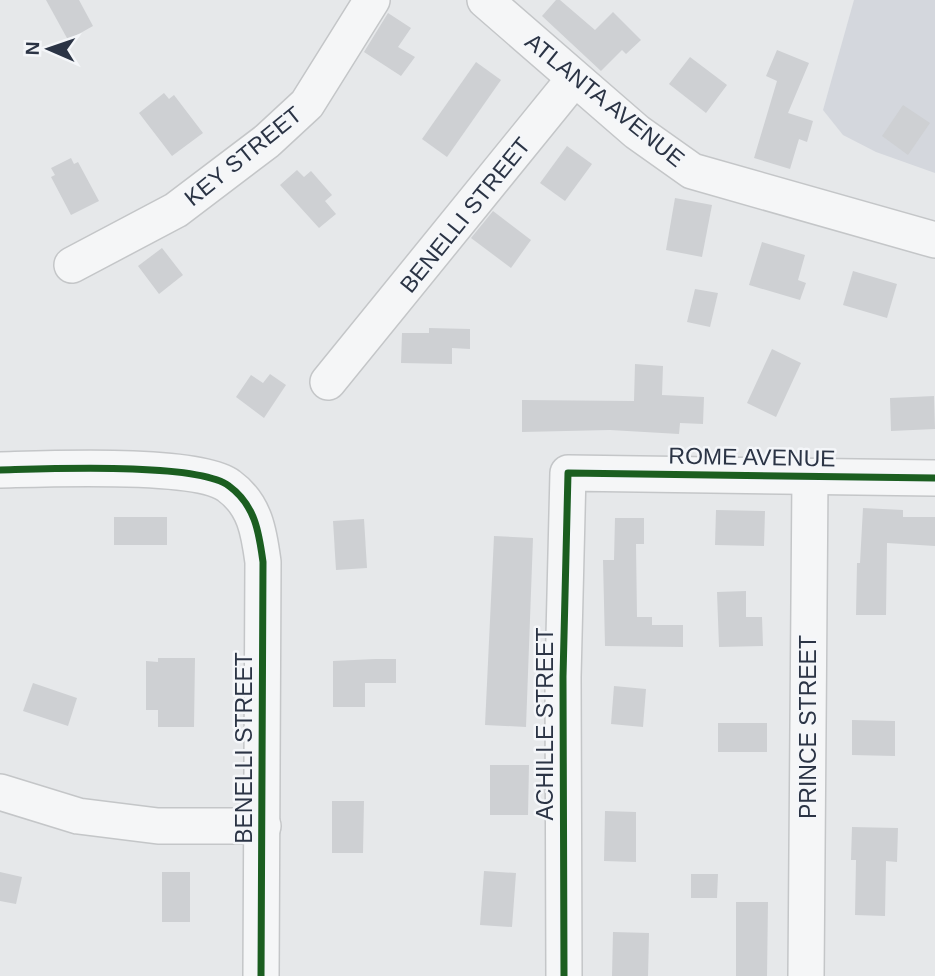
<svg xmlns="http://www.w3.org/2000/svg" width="935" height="976" font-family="Helvetica,sans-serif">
	<rect width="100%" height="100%" fill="#e6e8ea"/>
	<!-- built -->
	<path fill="#d4d7dd" d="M 854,0 L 935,0 L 935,173 L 876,152 L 843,135 L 823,110 Z"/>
	<!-- building -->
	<g fill="#ced0d3">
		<path d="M 46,0 L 79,0 L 93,26 L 68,40 Z"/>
		<path d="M 556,0 L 560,0 L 595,30 L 613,12 L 641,40 L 626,54 L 622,50 L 601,71 L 542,16 Z"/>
		<path d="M 388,13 L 411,28 L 398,47 L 415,57 L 401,76 L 364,52 Z"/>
		<path d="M 777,50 L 809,63 L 788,113 L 813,121 L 807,142 L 799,139 L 790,169 L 754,158 L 777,81 L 766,76 Z"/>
		<path d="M 690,57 L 727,85 L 706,113 L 669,84 Z"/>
		<path d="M 476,62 L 501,80 L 447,157 L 422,139 Z"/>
		<path d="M 164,93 L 169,99 L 174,95 L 203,133 L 172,156 L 139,113 Z"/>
		<path d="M 903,105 L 930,123 L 908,155 L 882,136 Z"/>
		<path d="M 567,146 L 592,164 L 565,201 L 540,183 Z"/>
		<path d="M 71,158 L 74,164 L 78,162 L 99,201 L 71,215 L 51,177 L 55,175 L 51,168 Z"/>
		<path d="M 297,170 L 304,177 L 311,171 L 332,195 L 325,201 L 336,214 L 319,228 L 280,185 Z"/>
		<path d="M 675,198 L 712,205 L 702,257 L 666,250 Z"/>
		<path d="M 493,211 L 531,240 L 511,268 L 471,238 Z"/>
		<path d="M 762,242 L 805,255 L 798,280 L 806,283 L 800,300 L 749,285 Z"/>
		<path d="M 162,248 L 183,275 L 159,294 L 138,266 Z"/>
		<path d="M 853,271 L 897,284 L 887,318 L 843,305 Z"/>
		<path d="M 695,289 L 718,293 L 710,327 L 687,322 Z"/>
		<path d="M 429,328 L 470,329 L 470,349 L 452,348 L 452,364 L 401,363 L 402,333 L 429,333 Z"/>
		<path d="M 772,349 L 801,363 L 776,417 L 747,403 Z"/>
		<path d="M 635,364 L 663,366 L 662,395 L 704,397 L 703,424 L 680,423 L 679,434 L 610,430 L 522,432 L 522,400 L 634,401 Z"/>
		<path d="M 270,374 L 286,385 L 264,418 L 236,397 L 251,375 L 263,383 Z"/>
		<path d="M 934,396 L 935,429 L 891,431 L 890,398 Z"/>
		<path d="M 863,508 L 903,510 L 903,517 L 935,517 L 935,546 L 887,543 L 886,615 L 856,615 L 857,563 L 860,563 Z"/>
		<path d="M 716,510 L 765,511 L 764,546 L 715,545 Z"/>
		<rect x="114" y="517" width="53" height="28"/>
		<path d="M 615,518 L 644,518 L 644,544 L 636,544 L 637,617 L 652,617 L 652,625 L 683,625 L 683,647 L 605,646 L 603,560 L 614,560 Z"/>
		<path d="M 364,519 L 367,568 L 336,570 L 333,521 Z"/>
		<path d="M 494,536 L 533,538 L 526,727 L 485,725 Z"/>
		<path d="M 746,591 L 746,617 L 762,617 L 763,646 L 719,647 L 717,592 Z"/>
		<path d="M 158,658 L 195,658 L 194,727 L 158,727 L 158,710 L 146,710 L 146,661 L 158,662 Z"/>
		<path d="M 375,659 L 396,659 L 396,683 L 365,683 L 365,707 L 333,707 L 333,661 Z"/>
		<path d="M 33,683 L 77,698 L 68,726 L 23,711 Z"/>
		<path d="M 614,686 L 646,689 L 643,727 L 611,724 Z"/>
		<path d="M 852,720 L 895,721 L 895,756 L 852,755 Z"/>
		<rect x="718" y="723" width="49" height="29"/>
		<path d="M 490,765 L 529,765 L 528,815 L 490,815 Z"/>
		<path d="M 332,801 L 364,801 L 363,853 L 332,853 Z"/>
		<path d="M 605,811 L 636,812 L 636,862 L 604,861 Z"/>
		<path d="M 852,827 L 898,828 L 897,862 L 886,861 L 885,916 L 855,915 L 856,860 L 851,860 Z"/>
		<path d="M 484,871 L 516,873 L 512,927 L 480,925 Z"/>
		<path d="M 0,872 L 22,877 L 16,904 L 0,901 Z"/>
		<rect x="162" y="872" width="28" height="50"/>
		<path d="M 691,874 L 718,874 L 717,898 L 691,898 Z"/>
		<path d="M 736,902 L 768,902 L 767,976 L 736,976 Z"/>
		<path d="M 613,932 L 649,933 L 648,976 L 612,976 Z"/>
	</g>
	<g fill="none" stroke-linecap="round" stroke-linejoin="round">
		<!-- minor casing -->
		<g stroke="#c4c6c8" stroke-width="38">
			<g id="minor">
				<path d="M 485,0 L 637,132 L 692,171 L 935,240"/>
				<path d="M 72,265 L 176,210 L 267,141 L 307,104 L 372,0"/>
				<path d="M 328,382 L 574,79"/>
				<path d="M 0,470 C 44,469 198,462 229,486 C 255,505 259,532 263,562 L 261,976"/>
				<path d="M 0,792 L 78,816 L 158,826 L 263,826"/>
				<path d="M 564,976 L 563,677 L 568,473 L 935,478"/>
				<path d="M 806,976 L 810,478"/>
			</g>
		</g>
		<!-- minor -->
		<use href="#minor" stroke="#f5f6f7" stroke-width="35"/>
		<!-- cycleway casing -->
		<g stroke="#f4f6f9" stroke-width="11">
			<g id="cycleway">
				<path d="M 0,470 C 44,469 198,462 229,486 C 255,505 259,532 263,562 L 261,976"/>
				<path d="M 564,976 L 563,677 L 568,473 L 935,478"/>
			</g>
		</g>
		<!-- cycleway -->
		<use href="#cycleway" stroke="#1b5e20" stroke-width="7"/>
	</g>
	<g text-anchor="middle" stroke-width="5" stroke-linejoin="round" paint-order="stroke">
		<!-- street labels -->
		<g font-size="23" fill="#2b3445" stroke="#f4f6f9">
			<text transform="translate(605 100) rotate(39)" y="8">ATLANTA AVENUE</text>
			<text transform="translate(243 156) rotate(-39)" y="8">KEY STREET</text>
			<text transform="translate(465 215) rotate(-51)" y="8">BENELLI STREET</text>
			<text transform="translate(752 457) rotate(1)" y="8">ROME AVENUE</text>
			<text transform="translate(545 724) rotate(-90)" y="8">ACHILLE STREET</text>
			<text transform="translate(808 727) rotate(-90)" y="8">PRINCE STREET</text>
			<text transform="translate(244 748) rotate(-90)" y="8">BENELLI STREET</text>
		</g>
	</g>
	<!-- north arrow -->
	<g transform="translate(49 49) rotate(272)" stroke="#f4f6f9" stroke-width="5" paint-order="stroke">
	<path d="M0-5L12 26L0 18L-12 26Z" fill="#2b3445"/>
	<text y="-10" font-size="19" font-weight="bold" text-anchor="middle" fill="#2b3445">N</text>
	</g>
</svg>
